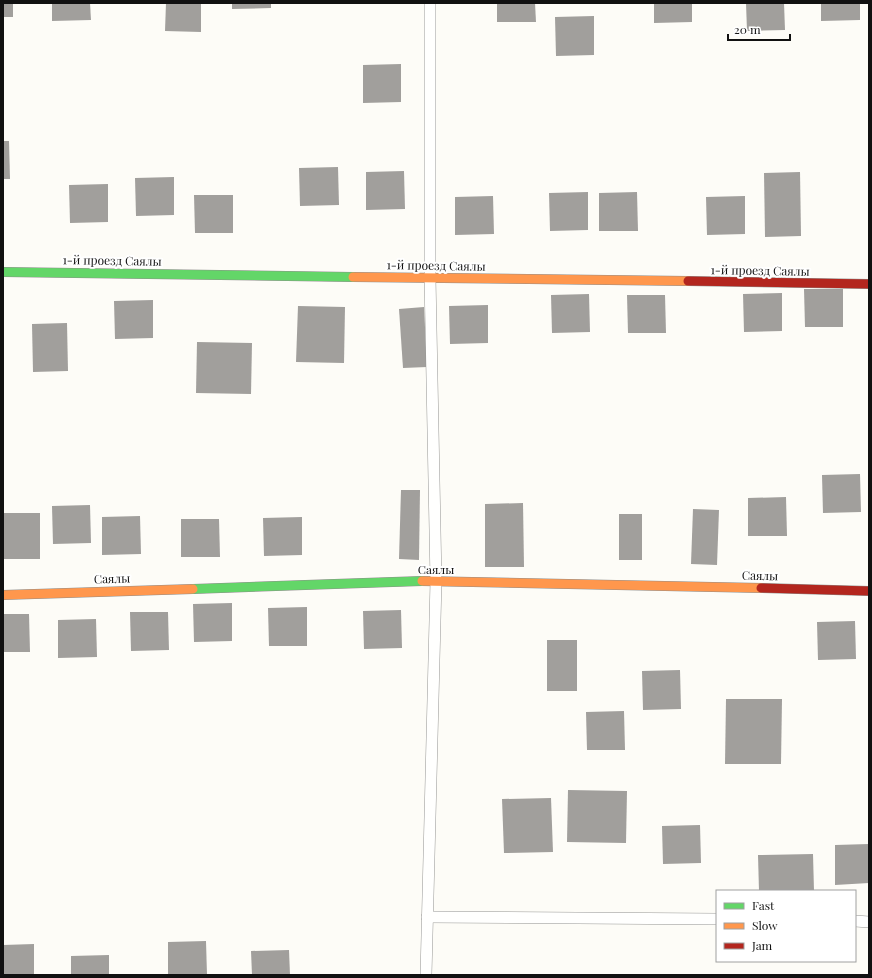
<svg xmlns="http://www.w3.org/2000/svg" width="872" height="978" font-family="'Playfair Display',serif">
	<rect width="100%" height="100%" fill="#fdfcf7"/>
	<!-- building -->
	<g fill="#a19f9c">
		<rect x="3" y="3" width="10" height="14"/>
		<path d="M 52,3 L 90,3 L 91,20 L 52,21 Z"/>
		<path d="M 166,3 L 201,3 L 201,32 L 165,31 Z"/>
		<path d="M 232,3 L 271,3 L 271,8 L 232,9 Z"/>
		<path d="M 497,3 L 535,3 L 536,22 L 497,22 Z"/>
		<path d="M 654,3 L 692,3 L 692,22 L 654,23 Z"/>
		<path d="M 746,3 L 784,3 L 785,30 L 747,31 Z"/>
		<path d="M 821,3 L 860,3 L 860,20 L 821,21 Z"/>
		<path d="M 594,16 L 594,55 L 556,56 L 555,17 Z"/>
		<path d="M 401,64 L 401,102 L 363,103 L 363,65 Z"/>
		<path d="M 3,141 L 9,141 L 10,179 L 3,179 Z"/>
		<path d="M 338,167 L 339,205 L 300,206 L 299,168 Z"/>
		<path d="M 404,171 L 405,209 L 366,210 L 366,172 Z"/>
		<path d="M 800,172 L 801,236 L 765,237 L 764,173 Z"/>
		<path d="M 174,177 L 174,215 L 136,216 L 135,178 Z"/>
		<path d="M 108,184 L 108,222 L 70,223 L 69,185 Z"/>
		<path d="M 588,192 L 588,230 L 550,231 L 549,193 Z"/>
		<path d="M 637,192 L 638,231 L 599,231 L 599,193 Z"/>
		<path d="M 194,195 L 233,195 L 233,233 L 195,233 Z"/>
		<path d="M 493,196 L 494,234 L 455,235 L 455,197 Z"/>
		<path d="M 745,196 L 745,234 L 707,235 L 706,197 Z"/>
		<path d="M 804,289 L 843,289 L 843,327 L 805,327 Z"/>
		<path d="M 782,293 L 782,331 L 744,332 L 743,294 Z"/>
		<path d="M 589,294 L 590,332 L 552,333 L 551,295 Z"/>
		<path d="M 627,295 L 665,295 L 666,333 L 628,333 Z"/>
		<path d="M 153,300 L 153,338 L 115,339 L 114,301 Z"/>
		<path d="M 488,305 L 488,343 L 450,344 L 449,306 Z"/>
		<path d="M 298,306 L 345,307 L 344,363 L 296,362 Z"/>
		<path d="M 424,307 L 427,367 L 403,368 L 399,309 Z"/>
		<path d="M 67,323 L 68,371 L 33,372 L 32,324 Z"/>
		<path d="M 197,342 L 252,343 L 251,394 L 196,393 Z"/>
		<path d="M 860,474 L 861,512 L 823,513 L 822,475 Z"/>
		<path d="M 401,490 L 420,490 L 419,560 L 399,559 Z"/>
		<path d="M 786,497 L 787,536 L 748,536 L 748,498 Z"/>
		<path d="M 523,503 L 524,567 L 485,567 L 485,504 Z"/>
		<path d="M 90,505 L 91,543 L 53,544 L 52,506 Z"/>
		<path d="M 693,509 L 719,510 L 717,565 L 691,564 Z"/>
		<rect x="3" y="513" width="37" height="46"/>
		<rect x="619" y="514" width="23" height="46"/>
		<path d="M 140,516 L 141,554 L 102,555 L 102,517 Z"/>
		<path d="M 302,517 L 302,555 L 264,556 L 263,518 Z"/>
		<path d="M 181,519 L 219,519 L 220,557 L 181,557 Z"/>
		<path d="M 232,603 L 232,641 L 194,642 L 193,604 Z"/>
		<path d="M 307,607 L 307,646 L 269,646 L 268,608 Z"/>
		<path d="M 401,610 L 402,648 L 364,649 L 363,611 Z"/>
		<path d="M 130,612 L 168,612 L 169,650 L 131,651 Z"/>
		<path d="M 3,614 L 29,614 L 30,652 L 3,652 Z"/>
		<path d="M 96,619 L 97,657 L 58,658 L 58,620 Z"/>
		<path d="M 855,621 L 856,659 L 818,660 L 817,622 Z"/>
		<rect x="547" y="640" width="30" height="51"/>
		<path d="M 680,670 L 681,709 L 643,710 L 642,671 Z"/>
		<path d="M 726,699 L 782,699 L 781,764 L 725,764 Z"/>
		<path d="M 624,711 L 625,750 L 587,750 L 586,712 Z"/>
		<path d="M 568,790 L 627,791 L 626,843 L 567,842 Z"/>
		<path d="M 551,798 L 553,852 L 504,853 L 502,799 Z"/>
		<path d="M 700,825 L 701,863 L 663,864 L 662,826 Z"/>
		<path d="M 869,844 L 869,883 L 835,885 L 835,845 Z"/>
		<path d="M 813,854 L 814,891 L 759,891 L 758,855 Z"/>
		<path d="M 206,941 L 207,975 L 168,975 L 168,942 Z"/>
		<path d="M 34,944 L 34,975 L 3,975 L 3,945 Z"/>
		<path d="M 289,950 L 290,975 L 252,975 L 251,951 Z"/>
		<path d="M 109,955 L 109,975 L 71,975 L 71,956 Z"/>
	</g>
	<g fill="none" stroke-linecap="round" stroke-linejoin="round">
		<!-- lane casing -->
		<g stroke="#979795" stroke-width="12">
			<g id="lane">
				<path d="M 427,917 L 717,919"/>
				<path d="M 855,921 L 869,922"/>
				<path d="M 426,975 L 436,581 L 430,278 L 430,3"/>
			</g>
		</g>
		<!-- fast casing -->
		<g stroke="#8e8d8b" stroke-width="10">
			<g id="fast">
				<path d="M 3,272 L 353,277"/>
				<path d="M 193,589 L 422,581"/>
			</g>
		</g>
		<!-- slow casing -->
		<g stroke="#8e8d8b" stroke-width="10">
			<g id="slow">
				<path d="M 353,277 L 688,281"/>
				<path d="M 422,581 L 761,588"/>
				<path d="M 3,595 L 193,589"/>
			</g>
		</g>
		<!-- jam casing -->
		<g stroke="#8e8d8b" stroke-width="10">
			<g id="jam">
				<path d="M 688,281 L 869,284"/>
				<path d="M 761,588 L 869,591"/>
			</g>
		</g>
		<!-- lane -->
		<use href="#lane" stroke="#fffffe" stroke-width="11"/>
		<!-- fast -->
		<use href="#fast" stroke="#63d668" stroke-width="9"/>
		<!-- slow -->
		<use href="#slow" stroke="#ff974d" stroke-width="9"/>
		<!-- jam -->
		<use href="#jam" stroke="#b3261e" stroke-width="9"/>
	</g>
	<g text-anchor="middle" stroke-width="4" stroke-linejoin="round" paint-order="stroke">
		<!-- street labels -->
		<g font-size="12" fill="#111" stroke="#fff">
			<text transform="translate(112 261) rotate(1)" y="4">1-й проезд Саялы</text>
			<text transform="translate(436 266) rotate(1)" y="4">1-й проезд Саялы</text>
			<text transform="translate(760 271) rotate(1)" y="4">1-й проезд Саялы</text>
			<text x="436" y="574">Саялы</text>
			<text transform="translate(760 576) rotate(1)" y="4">Саялы</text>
			<text transform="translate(112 579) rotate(-2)" y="4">Саялы</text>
		</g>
	</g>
	<!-- border -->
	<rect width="872" height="978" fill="none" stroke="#111111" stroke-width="8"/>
	<!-- legend -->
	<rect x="716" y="890" width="140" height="72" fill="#ffffff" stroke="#a0a0a0"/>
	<rect x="724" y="903" width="20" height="6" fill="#63d668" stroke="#a0a0a0"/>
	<text x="752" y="910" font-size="12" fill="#111111">Fast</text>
	<rect x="724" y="923" width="20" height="6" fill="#ff974d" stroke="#a0a0a0"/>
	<text x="752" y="930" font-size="12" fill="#111111">Slow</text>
	<rect x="724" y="943" width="20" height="6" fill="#b3261e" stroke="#a0a0a0"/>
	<text x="752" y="950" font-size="12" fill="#111111">Jam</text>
	<!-- scale -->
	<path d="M728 34v6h62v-6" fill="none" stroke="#111111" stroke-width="2"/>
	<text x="734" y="34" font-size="12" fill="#111111" stroke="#ffffff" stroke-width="3" paint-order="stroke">20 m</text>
</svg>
